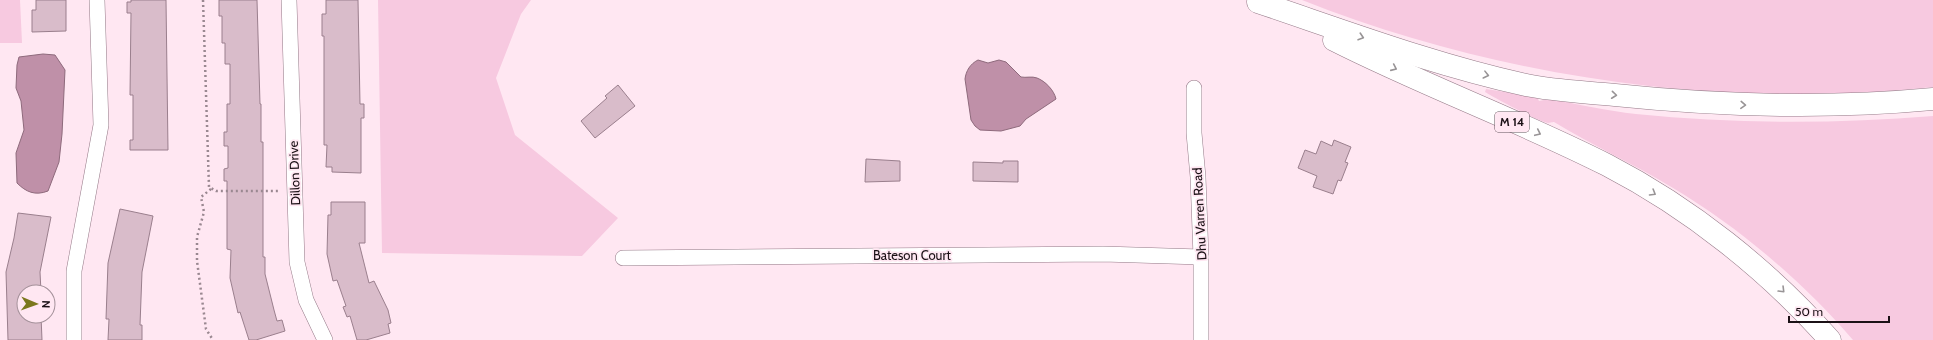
<svg xmlns="http://www.w3.org/2000/svg" width="1933" height="340" font-family="Cabin,sans-serif">
	<rect width="100%" height="100%" fill="#ffe7f2"/>
	<!-- green -->
	<g fill="#f7c9e0">
		<path d="M 0,0 L 20,0 L 22,43 L 0,43 Z"/>
		<path d="M 378,0 L 531,0 L 521,14 L 496,78 L 515,135 L 618,218 L 582,256 L 382,253 Z"/>
		<path d="M 1302,0 L 1933,0 L 1933,87 C 1722,110 1499,78 1302,0 Z"/>
		<path d="M 1486,89 L 1537,97 L 1539,101 L 1549,99 C 1578,104 1607,111 1636,114 C 1735,124 1834,124 1933,116 L 1933,340 L 1853,340 C 1802,281 1740,228 1673,188 C 1634,164 1592,145 1554,122 C 1553,122 1548,123 1548,123 C 1537,121 1495,98 1485,92 Z"/>
	</g>
	<!-- water -->
	<g fill="#bf90a8" stroke="#8e6a7c">
		<path d="M 43,54 L 55,55 L 65,70 L 62,134 L 59,162 L 48,191 C 35,196 26,192 17,183 L 16,153 L 24,130 L 21,101 L 16,88 L 17,65 L 19,57 Z"/>
		<path d="M 978,60 L 988,63 L 999,60 L 1006,62 L 1021,77 C 1026,78 1032,76 1037,78 C 1045,81 1054,90 1056,99 L 1026,119 L 1020,126 L 1001,131 L 980,130 L 975,126 L 971,120 L 965,79 C 966,71 970,64 978,60 Z"/>
	</g>
	<!-- building -->
	<g fill="#d9bcca" stroke="#9a7f8d">
		<path d="M 36,0 L 66,0 L 66,31 L 32,32 L 32,10 L 36,10 Z"/>
		<path d="M 131,0 L 166,0 L 168,150 L 130,150 L 130,140 L 133,140 L 133,95 L 130,95 L 131,13 L 127,13 L 127,2 L 131,2 Z"/>
		<path d="M 219,0 L 257,0 L 260,104 L 261,104 L 261,142 L 263,142 L 263,257 L 265,257 L 265,274 L 274,310 L 277,321 L 282,320 L 285,331 L 256,340 L 249,340 L 240,312 L 238,313 L 230,278 L 231,250 L 227,249 L 227,181 L 224,181 L 224,169 L 228,168 L 228,146 L 224,146 L 224,132 L 227,132 L 227,104 L 230,104 L 230,64 L 225,64 L 225,43 L 222,43 L 222,16 L 219,16 Z"/>
		<path d="M 326,0 L 358,0 L 360,104 L 364,104 L 364,118 L 361,118 L 361,173 L 332,172 L 332,167 L 326,167 L 327,145 L 324,145 L 324,36 L 322,36 L 322,14 L 326,14 Z"/>
		<path d="M 618,85 L 635,106 L 595,138 L 581,121 L 607,98 L 605,96 Z"/>
		<path d="M 1334,140 L 1351,147 L 1345,162 L 1348,163 L 1341,181 L 1338,180 L 1333,194 L 1313,187 L 1317,176 L 1298,168 L 1305,150 L 1316,154 L 1321,141 L 1332,146 Z"/>
		<path d="M 866,159 L 900,161 L 900,181 L 865,182 Z"/>
		<path d="M 1003,161 L 1018,161 L 1018,182 L 973,181 L 973,162 L 1003,163 Z"/>
		<path d="M 331,202 L 365,202 L 365,243 L 359,243 L 369,283 L 374,281 L 388,310 L 391,323 L 388,324 L 390,333 L 366,340 L 357,340 L 350,316 L 347,317 L 343,307 L 346,306 L 337,280 L 333,281 L 327,254 L 328,215 L 331,215 Z"/>
		<path d="M 120,209 L 153,216 L 142,272 L 140,325 L 142,325 L 142,340 L 108,340 L 109,319 L 106,319 L 108,263 Z"/>
		<path d="M 18,213 L 51,217 L 40,272 L 41,292 L 24,292 L 24,316 L 41,316 L 42,340 L 8,340 L 6,272 L 14,238 Z"/>
	</g>
	<g fill="none" stroke-linecap="round" stroke-linejoin="round">
		<!-- minor casing -->
		<g stroke="#947987" stroke-width="16">
			<g id="minor">
				<path d="M 289,0 L 297,262 L 306,300 L 325,340"/>
				<path d="M 1194,88 L 1194,133 L 1198,177 L 1201,257 L 1201,340"/>
				<path d="M 623,258 L 1103,254 L 1201,257"/>
				<path d="M 74,340 L 74,271 L 101,125 L 97,0"/>
			</g>
		</g>
		<!-- highway casing -->
		<g stroke="#947987" stroke-width="23">
			<g id="highway">
				<path d="M 1258,2 C 1347,32 1435,65 1526,85 C 1554,91 1586,92 1615,95 C 1721,106 1827,109 1933,99"/>
				<path d="M 1334,40 C 1423,85 1518,120 1607,165 C 1690,208 1768,270 1830,340"/>
			</g>
		</g>
		<!-- path -->
		<g stroke="#9a8891" stroke-width="2.5" stroke-dasharray="2 3" stroke-linecap="butt">
			<path d="M 203,0 L 209,187 L 216,191 L 278,191"/>
			<path d="M 211,189 L 201,197 L 204,212 L 197,237 L 197,261 L 206,329 L 213,340"/>
		</g>
		<!-- minor -->
		<use href="#minor" stroke="#fff" stroke-width="15"/>
		<!-- highway -->
		<use href="#highway" stroke="#fff" stroke-width="22"/>
	</g>
	<!-- one-way arrows -->
	<defs><path id="oneway-chevron" d="M-2-3.5L2.5 0L-2 3.5" fill="none" stroke-width="1.6" stroke-linecap="round" stroke-linejoin="round"/></defs>
	<g stroke="#989496">
		<use href="#oneway-chevron" transform="translate(1361 37) rotate(18)"/>
		<use href="#oneway-chevron" transform="translate(1394 68) rotate(24)"/>
		<use href="#oneway-chevron" transform="translate(1486 75) rotate(14)"/>
		<use href="#oneway-chevron" transform="translate(1614 95) rotate(6)"/>
		<use href="#oneway-chevron" transform="translate(1743 105) rotate(3)"/>
		<use href="#oneway-chevron" transform="translate(1538 133) rotate(25)"/>
		<use href="#oneway-chevron" transform="translate(1653 193) rotate(31)"/>
		<use href="#oneway-chevron" transform="translate(1782 290) rotate(45)"/>
	</g>
	<g text-anchor="middle" stroke-width="3.5" stroke-linejoin="round" paint-order="stroke">
		<!-- shield labels -->
		<rect fill="#ffe7f2" stroke="#5f5158" stroke-width="1" x="1495" y="112" width="34" height="20" rx="3"/>
		<g font-size="12" font-weight="bold" fill="#1b1116">
			<text x="1512" y="126">M 14</text>
		</g>
		<!-- street labels -->
		<g font-size="13" fill="#1b1116" stroke="#ffe7f2">
			<text transform="translate(294 173) rotate(-92)" y="5">Dillon Drive</text>
			<text transform="translate(1199 214) rotate(-93)" y="5">Dhu Varren Road</text>
			<text x="912" y="260">Bateson Court</text>
		</g>
	</g>
	<!-- north arrow -->
	<g transform="translate(36 304) rotate(92)"><circle r="19" fill="#ffe7f2" stroke="#a4919a"/>
	<path d="M0-3L7 15L0 10L-7 15Z" fill="#7b771d"/>
	<text y="-6" font-size="11" font-weight="bold" text-anchor="middle" fill="#1b1116">N</text>
	</g>
	<!-- scale -->
	<path d="M1789 316v6h100v-6" fill="none" stroke="#1b1116" stroke-width="2"/>
	<text x="1795" y="316" font-size="12" fill="#1b1116" stroke="#ffe7f2" stroke-width="3" paint-order="stroke">50 m</text>
</svg>
